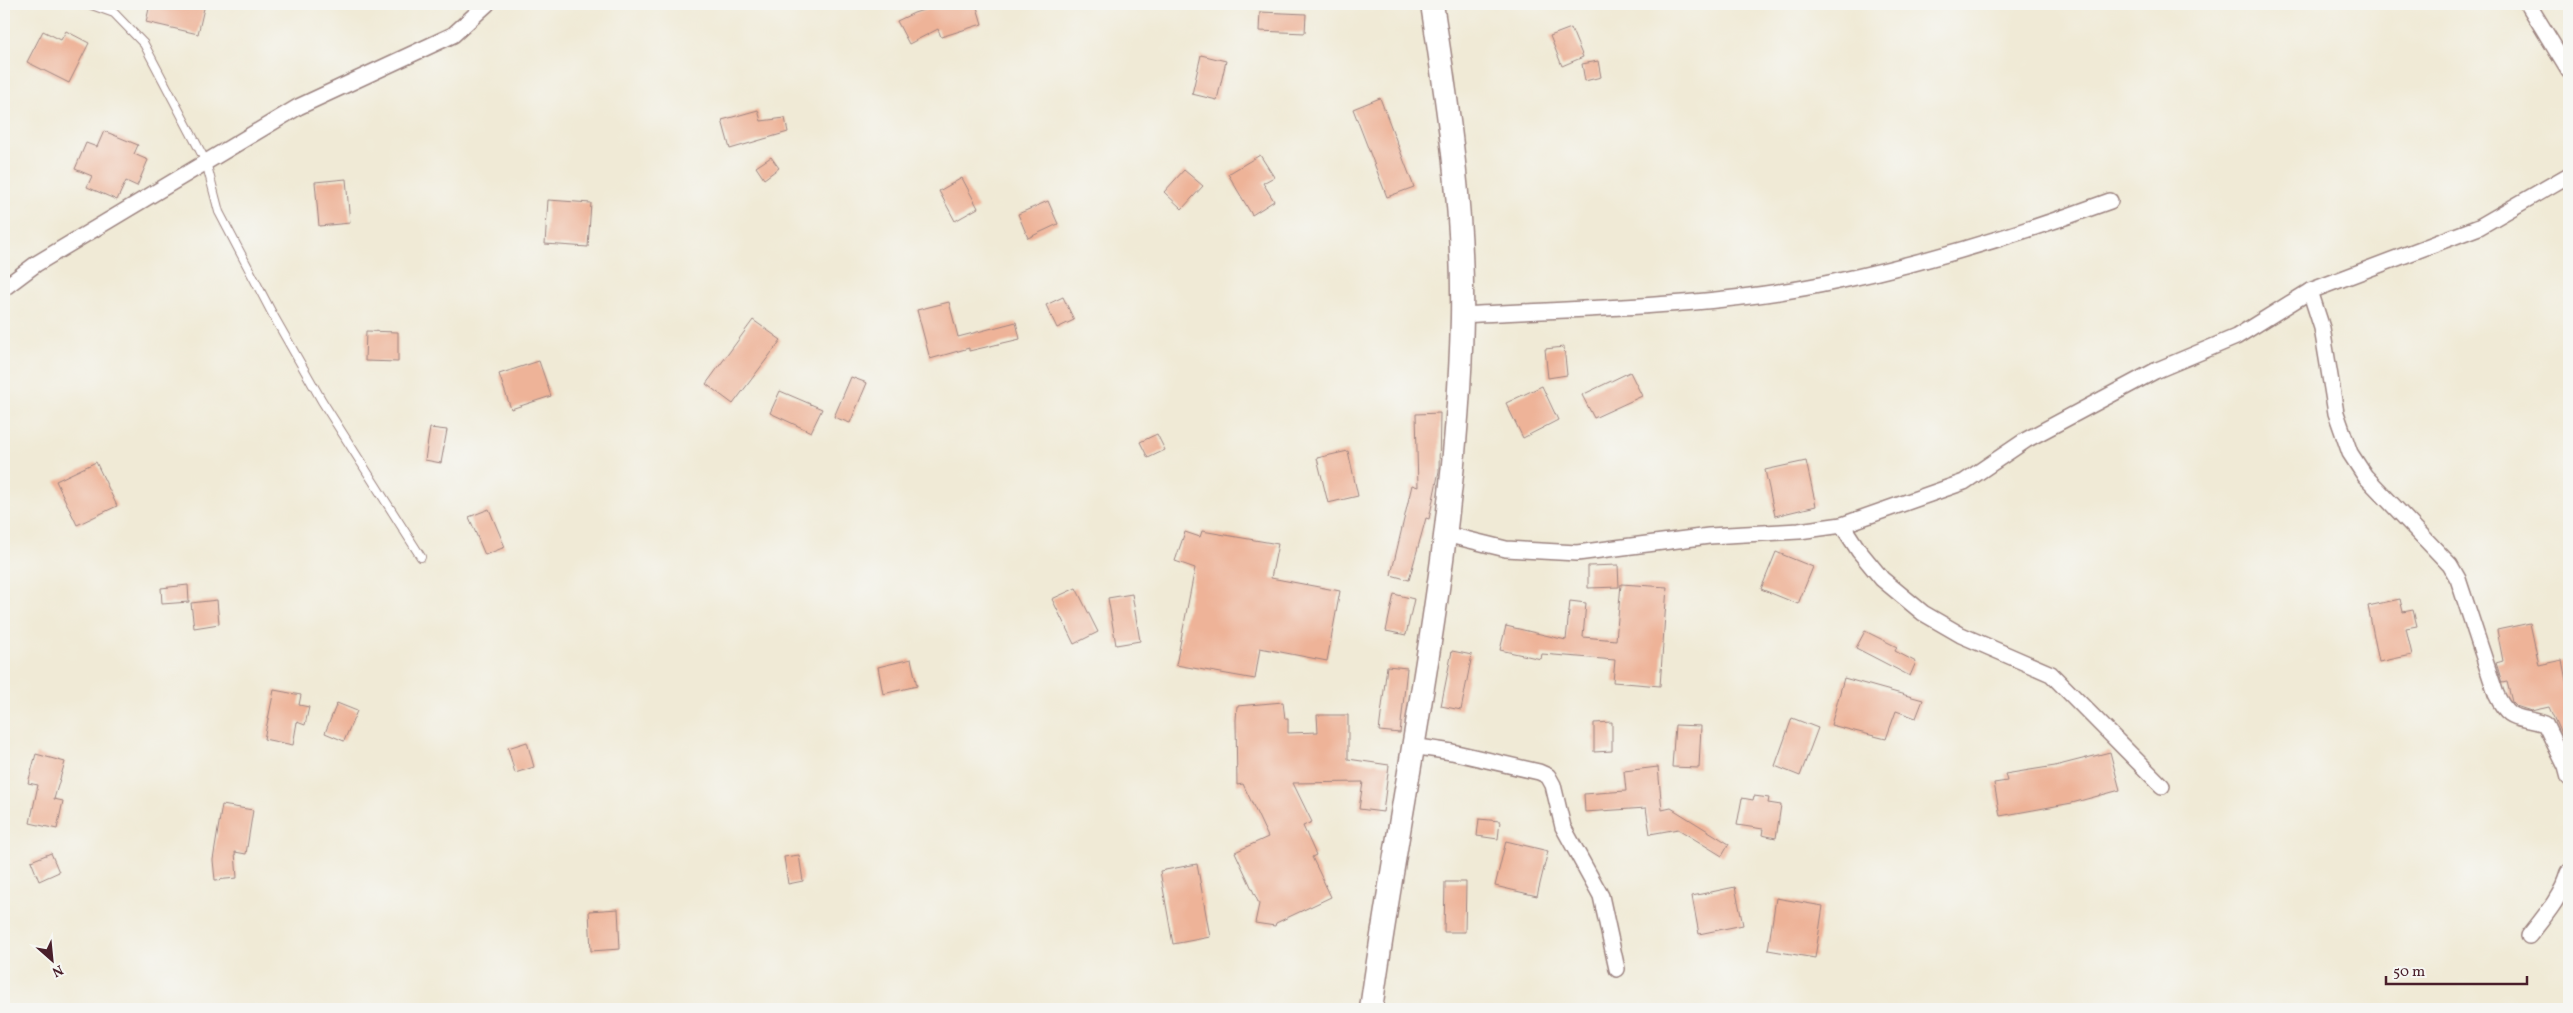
<svg xmlns="http://www.w3.org/2000/svg" width="2573" height="1013" font-family="Vollkorn,serif">
	<rect width="100%" height="100%" fill="#f6f6f2"/>
	<filter id="ink" filterUnits="userSpaceOnUse"><feTurbulence type="fractalNoise" baseFrequency=".02" numOctaves="2"/><feDisplacementMap in="SourceGraphic" scale="10" xChannelSelector="R" yChannelSelector="G"/><feConvolveMatrix kernelMatrix="1 2 1 2 8 2 1 2 1" color-interpolation-filters="sRGB"/></filter>
	<filter id="wash" filterUnits="userSpaceOnUse"><feTurbulence type="fractalNoise" baseFrequency=".0096" numOctaves="4" result="noise"/><feDisplacementMap in="SourceGraphic" scale="20" xChannelSelector="R" yChannelSelector="G"/><feGaussianBlur stdDeviation="1.12" result="paint"/><feColorMatrix in="noise" values="0 0 0 0 0 0 0 0 0 0 0 0 0 0 0 0 0 1.4 0 .05"/><feComposite in="paint" operator="in"/></filter>
	<g filter="url(#wash)">
		<rect width="100%" height="100%" fill="#f0ead6"/>
		<g id="blocks">
			<!-- building -->
			<g fill="#eeb398">
				<path d="M 150,4 L 205,4 L 198,34 L 146,22 Z"/>
				<path d="M 943,4 L 976,4 L 982,24 L 941,37 L 938,29 L 909,44 L 897,21 L 914,13 Z"/>
				<path d="M 1260,12 L 1306,14 L 1305,33 L 1259,31 Z"/>
				<path d="M 1571,28 L 1583,57 L 1562,66 L 1550,36 Z"/>
				<path d="M 43,31 L 61,40 L 66,31 L 89,43 L 69,83 L 27,62 Z"/>
				<path d="M 1201,55 L 1226,61 L 1217,100 L 1192,94 Z"/>
				<path d="M 1598,61 L 1601,77 L 1585,81 L 1582,64 Z"/>
				<path d="M 1380,98 L 1414,187 L 1387,197 L 1353,109 Z"/>
				<path d="M 758,110 L 761,121 L 785,118 L 788,132 L 730,149 L 722,120 Z"/>
				<path d="M 104,131 L 138,145 L 134,154 L 148,160 L 137,186 L 126,181 L 117,200 L 87,187 L 92,176 L 75,169 L 86,143 L 97,147 Z"/>
				<path d="M 1260,155 L 1274,177 L 1263,183 L 1274,201 L 1252,215 L 1228,174 Z"/>
				<path d="M 771,157 L 779,168 L 764,179 L 756,167 Z"/>
				<path d="M 1184,170 L 1203,186 L 1182,209 L 1164,192 Z"/>
				<path d="M 962,178 L 978,208 L 955,221 L 939,191 Z"/>
				<path d="M 346,179 L 350,223 L 319,226 L 315,182 Z"/>
				<path d="M 548,200 L 591,203 L 588,247 L 545,244 Z"/>
				<path d="M 1048,201 L 1058,224 L 1028,238 L 1018,214 Z"/>
				<path d="M 1063,297 L 1074,320 L 1057,328 L 1046,305 Z"/>
				<path d="M 949,302 L 958,337 L 1016,322 L 1020,339 L 969,351 L 969,348 L 930,359 L 917,310 Z"/>
				<path d="M 753,320 L 781,340 L 733,404 L 706,384 Z"/>
				<path d="M 366,331 L 398,332 L 398,362 L 365,361 Z"/>
				<path d="M 1564,347 L 1567,375 L 1548,378 L 1545,349 Z"/>
				<path d="M 539,361 L 551,396 L 511,409 L 499,374 Z"/>
				<path d="M 1630,372 L 1642,396 L 1594,418 L 1582,395 Z"/>
				<path d="M 851,377 L 867,383 L 850,423 L 834,417 Z"/>
				<path d="M 1542,386 L 1558,420 L 1523,438 L 1506,403 Z"/>
				<path d="M 780,391 L 822,409 L 811,432 L 770,413 Z"/>
				<path d="M 1440,413 L 1439,471 L 1429,519 L 1426,518 L 1409,580 L 1391,575 L 1412,485 L 1418,487 L 1416,414 Z"/>
				<path d="M 430,428 L 447,430 L 441,463 L 425,460 Z"/>
				<path d="M 1157,434 L 1165,450 L 1148,458 L 1140,442 Z"/>
				<path d="M 1348,451 L 1358,496 L 1328,503 L 1317,458 Z"/>
				<path d="M 1806,461 L 1816,506 L 1775,516 L 1765,470 Z"/>
				<path d="M 96,462 L 117,506 L 77,525 L 56,481 Z"/>
				<path d="M 489,509 L 505,547 L 485,555 L 469,517 Z"/>
				<path d="M 1202,531 L 1278,544 L 1271,578 L 1340,591 L 1327,661 L 1260,648 L 1255,679 L 1176,665 L 1195,568 L 1175,561 L 1185,532 L 1200,537 Z"/>
				<path d="M 1776,552 L 1813,567 L 1798,604 L 1761,589 Z"/>
				<path d="M 1618,565 L 1619,587 L 1588,588 L 1588,566 Z"/>
				<path d="M 1621,584 L 1667,587 L 1660,686 L 1613,682 L 1615,660 L 1542,654 L 1541,659 L 1500,650 L 1506,626 L 1566,640 L 1570,601 L 1586,603 L 1583,637 L 1616,640 Z"/>
				<path d="M 188,585 L 189,602 L 162,604 L 161,588 Z"/>
				<path d="M 1076,588 L 1098,632 L 1074,644 L 1052,599 Z"/>
				<path d="M 1132,594 L 1140,641 L 1116,645 L 1108,598 Z"/>
				<path d="M 1394,594 L 1414,599 L 1406,635 L 1386,631 Z"/>
				<path d="M 2400,599 L 2403,612 L 2413,610 L 2417,626 L 2406,628 L 2412,655 L 2379,662 L 2368,606 Z"/>
				<path d="M 217,600 L 219,624 L 194,628 L 191,603 Z"/>
				<path d="M 2530,623 L 2539,665 L 2562,660 L 2569,696 L 2569,752 L 2549,707 L 2531,711 L 2516,706 L 2512,702 L 2507,682 L 2502,683 L 2498,669 L 2496,663 L 2503,661 L 2497,630 Z"/>
				<path d="M 1865,631 L 1897,647 L 1895,651 L 1916,662 L 1910,676 L 1856,648 Z"/>
				<path d="M 1452,651 L 1472,655 L 1461,710 L 1441,706 Z"/>
				<path d="M 911,659 L 917,686 L 883,694 L 878,667 Z"/>
				<path d="M 1387,666 L 1407,668 L 1400,733 L 1379,731 Z"/>
				<path d="M 1844,678 L 1923,700 L 1916,718 L 1896,711 L 1886,739 L 1831,725 Z"/>
				<path d="M 274,690 L 301,695 L 299,705 L 309,707 L 305,725 L 297,722 L 293,745 L 264,739 Z"/>
				<path d="M 1283,702 L 1285,719 L 1288,719 L 1288,733 L 1318,732 L 1317,715 L 1348,715 L 1348,759 L 1389,765 L 1383,812 L 1359,809 L 1363,782 L 1293,783 L 1312,822 L 1303,826 L 1316,855 L 1312,857 L 1331,897 L 1276,923 L 1275,926 L 1255,923 L 1259,904 L 1235,852 L 1268,837 L 1243,784 L 1237,785 L 1236,720 L 1237,706 Z"/>
				<path d="M 337,703 L 357,711 L 344,741 L 325,733 Z"/>
				<path d="M 1792,718 L 1818,728 L 1800,776 L 1775,766 Z"/>
				<path d="M 1612,722 L 1612,751 L 1594,752 L 1594,723 Z"/>
				<path d="M 1675,725 L 1701,726 L 1699,768 L 1672,767 Z"/>
				<path d="M 527,742 L 534,767 L 515,773 L 508,748 Z"/>
				<path d="M 2110,752 L 2120,790 L 2072,803 L 2000,816 L 1994,783 L 2007,781 L 2005,774 L 2055,766 Z"/>
				<path d="M 36,754 L 65,762 L 54,799 L 63,801 L 57,829 L 30,823 L 38,785 L 28,783 Z"/>
				<path d="M 1658,767 L 1662,810 L 1671,808 L 1729,844 L 1722,856 L 1678,829 L 1650,834 L 1646,808 L 1585,812 L 1584,794 L 1626,791 L 1624,771 Z"/>
				<path d="M 1754,796 L 1769,798 L 1768,803 L 1781,805 L 1776,838 L 1762,835 L 1763,829 L 1737,825 L 1742,798 L 1753,800 Z"/>
				<path d="M 222,805 L 253,810 L 246,854 L 235,852 L 237,878 L 215,880 L 213,860 Z"/>
				<path d="M 1479,819 L 1500,821 L 1498,839 L 1477,836 Z"/>
				<path d="M 1506,841 L 1548,851 L 1537,896 L 1495,886 Z"/>
				<path d="M 51,853 L 59,872 L 39,881 L 31,861 Z"/>
				<path d="M 799,855 L 803,881 L 788,884 L 784,857 Z"/>
				<path d="M 1197,864 L 1210,937 L 1173,944 L 1160,871 Z"/>
				<path d="M 1445,882 L 1466,882 L 1465,932 L 1444,932 Z"/>
				<path d="M 1735,887 L 1743,925 L 1699,934 L 1692,896 Z"/>
				<path d="M 1776,898 L 1823,906 L 1815,958 L 1768,950 Z"/>
				<path d="M 618,909 L 620,949 L 591,951 L 589,911 Z"/>
			</g>
		</g>
	</g>
	<g filter="url(#ink)">
		<use href="#blocks" fill-opacity="0" stroke="#9d8480" stroke-width="1"/>
		<g fill="none" stroke-linecap="round" stroke-linejoin="round">
			<!-- lane casing -->
			<g stroke="#9d8480" stroke-width="10">
				<path id="lane" d="M 89,4 L 114,13 L 144,44 L 206,162 L 219,212 L 273,315 L 322,401 L 421,557"/>
			</g>
			<!-- street casing -->
			<g stroke="#9d8480" stroke-width="18">
				<g id="street">
					<path d="M 2528,4 L 2569,71"/>
					<path d="M 4,288 L 36,264 L 298,107 L 453,35 L 487,4"/>
					<path d="M 2310,291 L 2322,328 L 2336,413 L 2350,453 L 2365,476 L 2450,565 L 2458,579 L 2496,694 C 2510,723 2517,715 2545,724 L 2566,767 L 2569,778"/>
					<path d="M 1462,315 C 1585,308 1713,308 1834,282 C 1928,262 2020,234 2110,201"/>
					<path d="M 1842,525 L 1859,551 L 1882,579 L 1923,613 L 1961,635 L 2051,674 L 2162,786"/>
					<path d="M 1445,534 L 1506,549 L 1577,553 L 1709,536 L 1799,531 L 1842,525 L 1964,482 L 2026,440 L 2155,371 L 2236,337 L 2310,291 L 2479,227 L 2569,175"/>
					<path d="M 1412,746 L 1452,752 L 1539,772 L 1548,776 L 1553,785 L 1563,827 L 1601,896 L 1617,969"/>
					<path d="M 2529,936 C 2544,917 2562,896 2569,872"/>
				</g>
			</g>
			<!-- secondary casing -->
			<g stroke="#9d8480" stroke-width="25">
				<path id="secondary" d="M 1371,1009 C 1403,779 1457,551 1462,318 C 1464,213 1448,107 1432,4"/>
			</g>
			<!-- lane -->
			<use href="#lane" stroke="#fff" stroke-width="8"/>
			<!-- street -->
			<use href="#street" stroke="#fff" stroke-width="15"/>
			<!-- secondary -->
			<use href="#secondary" stroke="#fff" stroke-width="22"/>
		</g>
	</g>
	<!-- margin -->
	<rect width="2573" height="1013" fill="none" stroke="#f6f6f2" stroke-width="20"/>
	<!-- north arrow -->
	<g transform="translate(52 960) rotate(153)" stroke="#f6f6f2" stroke-width="4" paint-order="stroke">
	<path d="M0-4L9 19L0 12L-9 19Z" fill="#4a1f2b"/>
	<text y="-8" font-size="14" font-weight="bold" text-anchor="middle" fill="#4a1f2b">N</text>
	</g>
	<!-- scale -->
	<path d="M2386 976v8h141v-8" fill="none" stroke="#4a1f2b" stroke-width="2.5"/>
	<text x="2393" y="976" font-size="15" fill="#4a1f2b" stroke="#f6f6f2" stroke-width="4" paint-order="stroke">50 m</text>
</svg>
